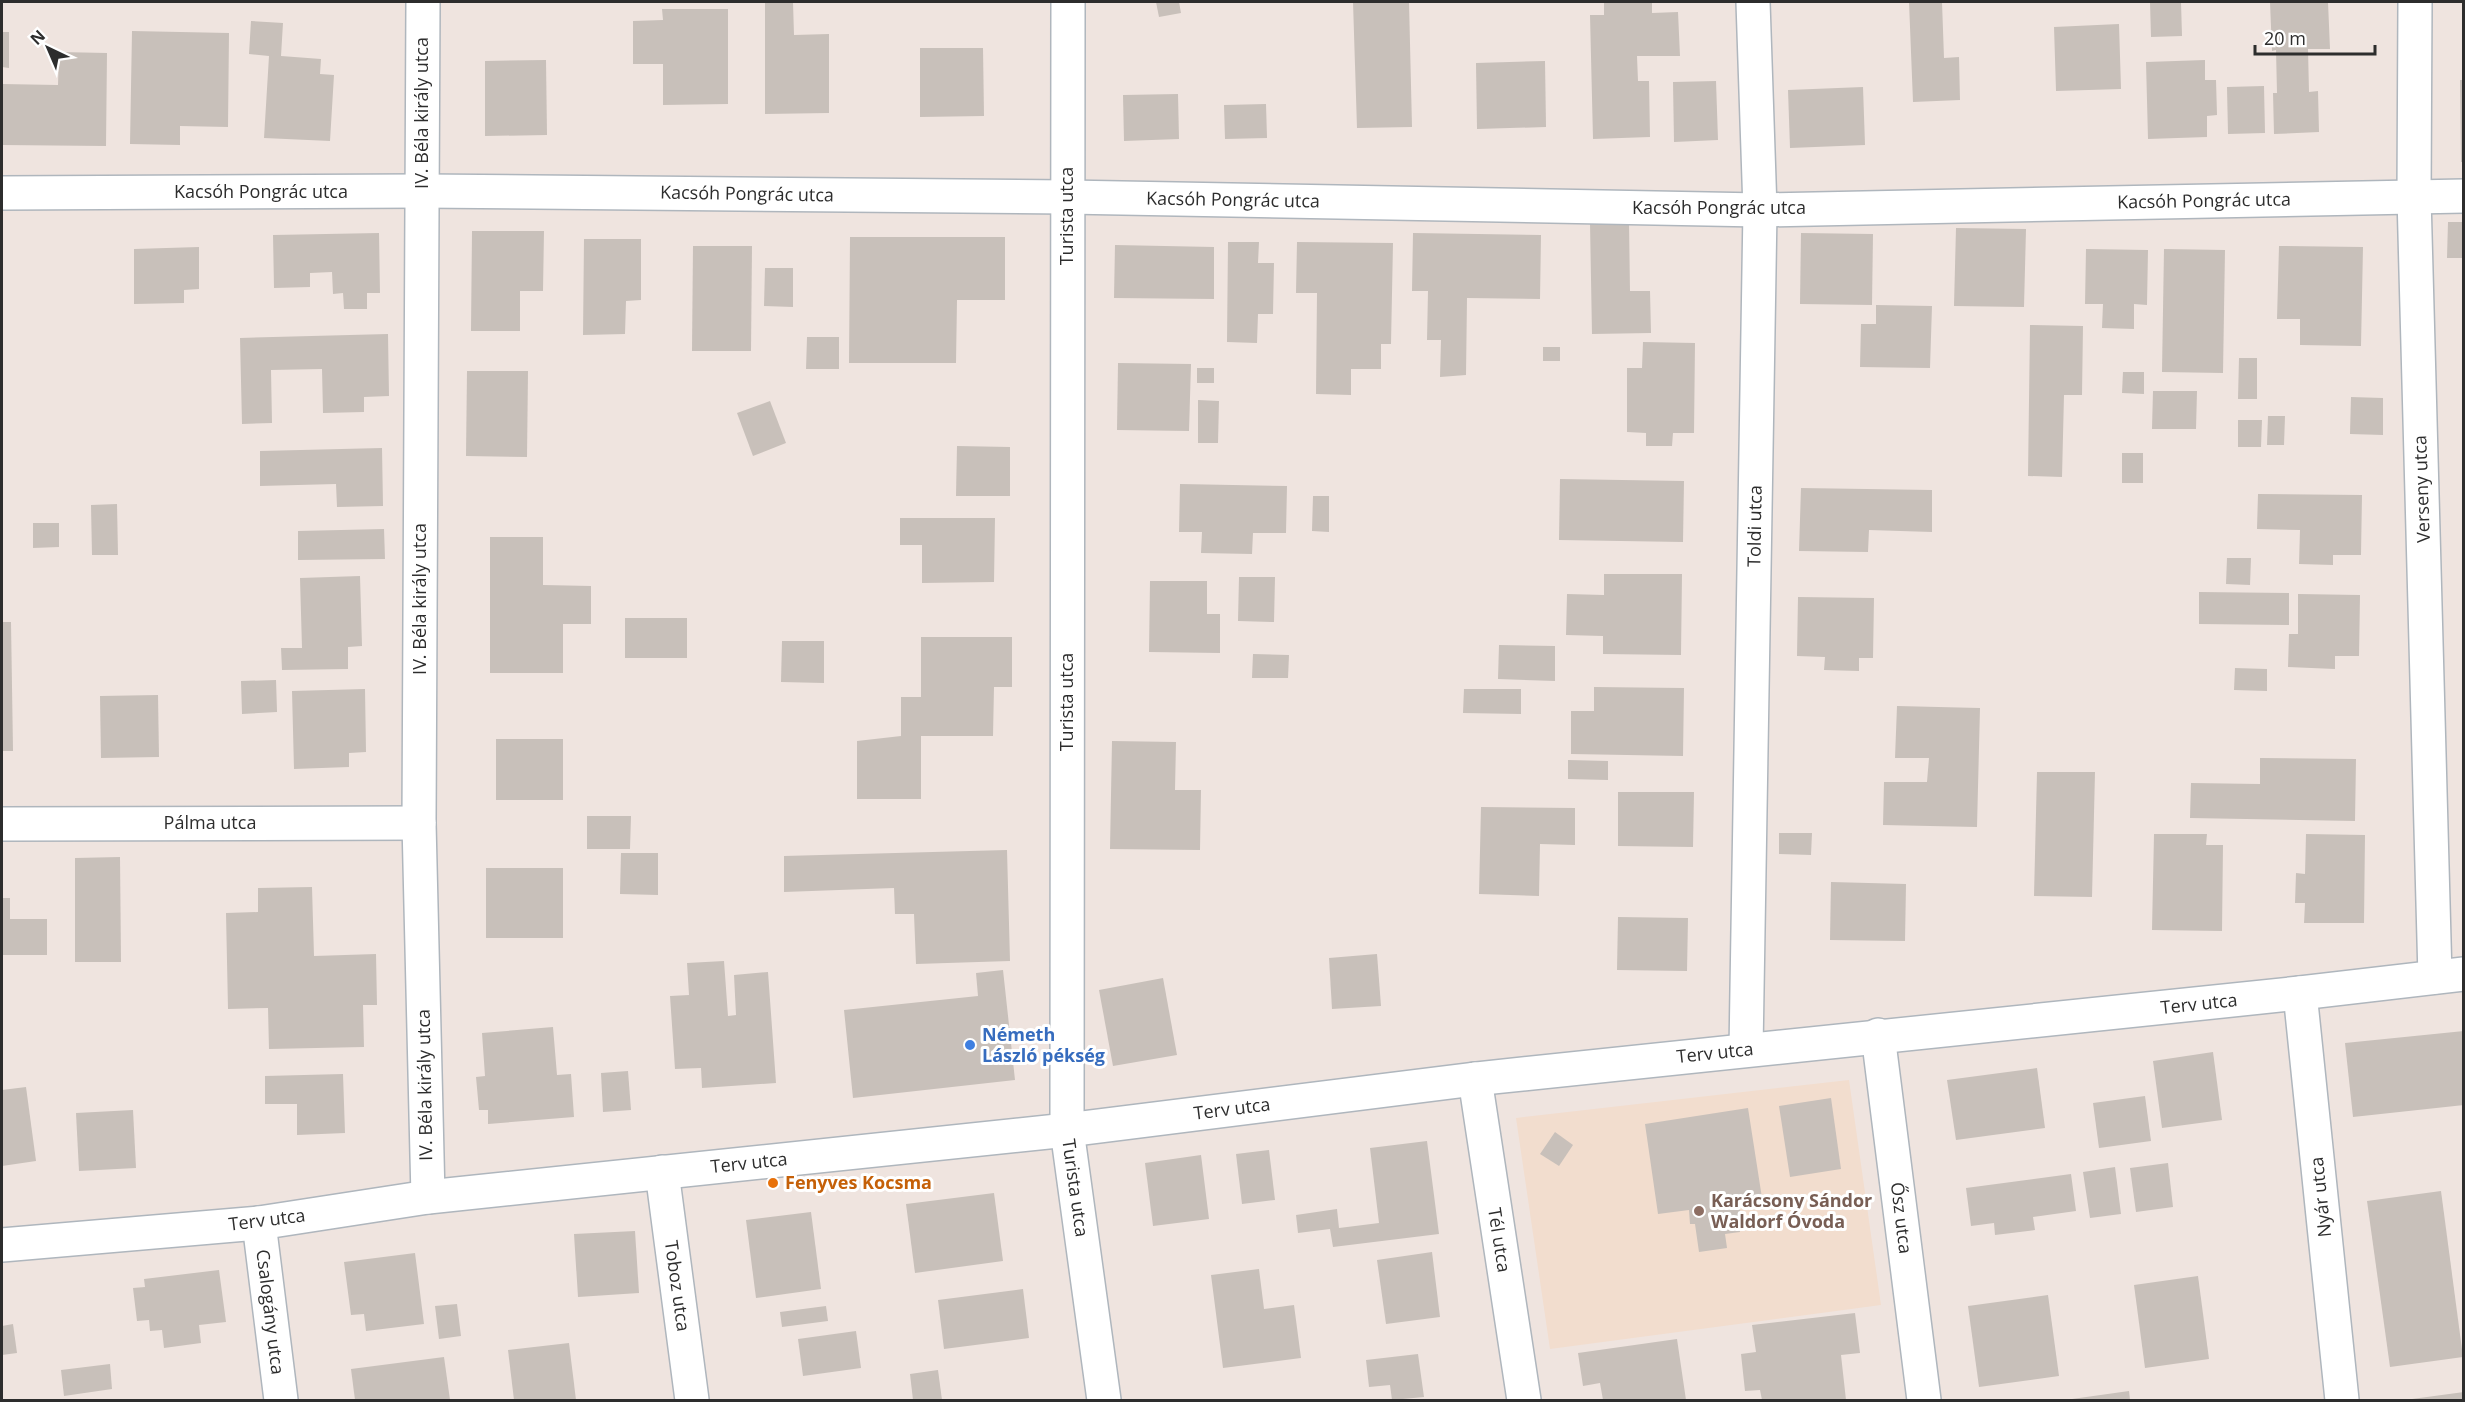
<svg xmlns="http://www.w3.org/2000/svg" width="2465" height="1402" font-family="'Open Sans',sans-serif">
	<rect width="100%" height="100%" fill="#efe4df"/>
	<!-- education -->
	<path fill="#f2ddce" d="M 1849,1080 L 1881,1305 L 1550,1349 L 1516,1118 Z"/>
	<!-- building -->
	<g fill="#c8c0ba">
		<path d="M 765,2 L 793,2 L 794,35 L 829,34 L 829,113 L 765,114 Z"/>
		<path d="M 1156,2 L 1179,2 L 1181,13 L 1159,17 Z"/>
		<path d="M 1353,2 L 1409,2 L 1412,127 L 1357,128 Z"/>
		<path d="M 1604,2 L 1652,2 L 1652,13 L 1678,12 L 1680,56 L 1637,56 L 1638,81 L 1649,81 L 1650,137 L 1593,139 L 1590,15 L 1604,15 Z"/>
		<path d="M 1909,2 L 1942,2 L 1944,58 L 1959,57 L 1960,100 L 1913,102 Z"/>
		<path d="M 2150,2 L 2181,2 L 2182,36 L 2151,37 Z"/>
		<path d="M 2270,2 L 2328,2 L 2330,49 L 2308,49 L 2309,92 L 2318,91 L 2319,132 L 2274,134 L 2273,93 L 2277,93 L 2276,50 L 2272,51 Z"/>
		<path d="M 662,9 L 728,9 L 728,104 L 663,105 L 663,64 L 633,64 L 633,21 L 663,20 Z"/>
		<path d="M 251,21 L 283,23 L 281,56 L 321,59 L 320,74 L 334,75 L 330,141 L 264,138 L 269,56 L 249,54 Z"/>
		<path d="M 2119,24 L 2121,89 L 2056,91 L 2054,27 Z"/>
		<path d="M 132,31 L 229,33 L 228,127 L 180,126 L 180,145 L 130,144 Z"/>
		<path d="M 2,32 L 9,32 L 9,68 L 2,67 Z"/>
		<path d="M 920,48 L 983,48 L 984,116 L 920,117 Z"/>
		<path d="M 59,52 L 107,53 L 106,146 L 2,145 L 2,84 L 58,85 Z"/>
		<path d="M 546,60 L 547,135 L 485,136 L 485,61 Z"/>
		<path d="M 2205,60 L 2205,80 L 2216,80 L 2217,115 L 2207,116 L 2207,137 L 2148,139 L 2146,62 Z"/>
		<path d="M 1545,61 L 1546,127 L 1477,129 L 1476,63 Z"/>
		<path d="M 2460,80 L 2464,80 L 2464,162 L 2461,162 Z"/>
		<path d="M 1716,81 L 1718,140 L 1674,142 L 1673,82 Z"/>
		<path d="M 2264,86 L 2265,133 L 2228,134 L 2227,87 Z"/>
		<path d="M 1863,87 L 1865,145 L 1790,148 L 1788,90 Z"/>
		<path d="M 1178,94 L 1179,139 L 1124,141 L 1123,95 Z"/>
		<path d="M 1266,104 L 1267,138 L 1225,139 L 1224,105 Z"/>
		<path d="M 1629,222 L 1630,291 L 1650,291 L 1651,333 L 1592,334 L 1590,223 Z"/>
		<path d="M 2448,222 L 2464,222 L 2464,258 L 2447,258 Z"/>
		<path d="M 1956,228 L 2026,229 L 2024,307 L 1954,306 Z"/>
		<path d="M 472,231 L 544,231 L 543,291 L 520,291 L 520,331 L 471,331 Z"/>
		<path d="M 379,233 L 380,293 L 367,293 L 367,309 L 344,309 L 343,293 L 333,294 L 332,272 L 310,273 L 310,287 L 274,288 L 273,235 Z"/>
		<path d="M 1413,233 L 1541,235 L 1540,299 L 1467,298 L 1466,375 L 1440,377 L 1441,340 L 1427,340 L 1428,291 L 1412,291 Z"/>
		<path d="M 1801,233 L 1873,234 L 1872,305 L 1800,304 Z"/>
		<path d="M 850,237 L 1005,237 L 1005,300 L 957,300 L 956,363 L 849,363 Z"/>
		<path d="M 584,239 L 641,239 L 641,300 L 626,301 L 625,334 L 583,335 Z"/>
		<path d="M 1228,242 L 1259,242 L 1258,263 L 1274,263 L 1273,314 L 1258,314 L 1257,343 L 1227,342 Z"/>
		<path d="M 1297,242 L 1393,243 L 1391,344 L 1381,344 L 1381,369 L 1351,369 L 1351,395 L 1316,394 L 1317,293 L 1296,293 Z"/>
		<path d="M 1115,245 L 1214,247 L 1214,299 L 1114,298 Z"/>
		<path d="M 693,246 L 752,246 L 751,351 L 692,351 Z"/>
		<path d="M 2279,246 L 2363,247 L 2361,346 L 2300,345 L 2300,319 L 2277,319 Z"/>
		<path d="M 199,247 L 199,289 L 184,290 L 184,303 L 134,304 L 134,249 Z"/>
		<path d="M 2086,249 L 2148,250 L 2147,305 L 2134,304 L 2134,329 L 2102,328 L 2103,304 L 2085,304 Z"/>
		<path d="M 2164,249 L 2225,250 L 2223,373 L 2162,372 Z"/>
		<path d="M 765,268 L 793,268 L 793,307 L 764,306 Z"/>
		<path d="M 1876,305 L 1932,306 L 1930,368 L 1860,367 L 1861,324 L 1876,324 Z"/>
		<path d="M 2030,325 L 2083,326 L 2082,395 L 2064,395 L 2062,477 L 2028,476 Z"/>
		<path d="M 388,334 L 389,396 L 364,397 L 364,412 L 323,413 L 322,369 L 271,370 L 272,423 L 242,424 L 240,338 Z"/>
		<path d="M 807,337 L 839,337 L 839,369 L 806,369 Z"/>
		<path d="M 1643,342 L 1695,343 L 1694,433 L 1673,433 L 1672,446 L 1646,446 L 1646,433 L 1627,432 L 1627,368 L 1642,368 Z"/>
		<rect x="1543" y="347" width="17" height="14"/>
		<path d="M 2239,358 L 2257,358 L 2257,399 L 2238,399 Z"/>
		<path d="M 1118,363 L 1191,364 L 1189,431 L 1117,430 Z"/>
		<rect x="1197" y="368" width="17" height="15"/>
		<path d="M 467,371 L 528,371 L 527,457 L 466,456 Z"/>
		<path d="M 2123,372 L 2144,372 L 2144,394 L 2122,393 Z"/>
		<path d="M 2153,391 L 2197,391 L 2196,429 L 2152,429 Z"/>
		<path d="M 2351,397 L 2383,398 L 2383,435 L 2350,434 Z"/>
		<path d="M 1198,400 L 1219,401 L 1218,443 L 1198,443 Z"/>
		<path d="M 770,401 L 786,443 L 753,456 L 737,413 Z"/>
		<path d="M 2268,416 L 2285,416 L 2284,445 L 2267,445 Z"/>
		<path d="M 2238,420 L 2262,420 L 2261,447 L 2238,447 Z"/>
		<path d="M 957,446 L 1010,447 L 1010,496 L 956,496 Z"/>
		<path d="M 382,448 L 383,506 L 337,507 L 336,484 L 260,486 L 260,451 Z"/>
		<rect x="2122" y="453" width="21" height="30"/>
		<path d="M 1560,479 L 1684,481 L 1683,542 L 1559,540 Z"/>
		<path d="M 1180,484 L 1287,486 L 1286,533 L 1253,533 L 1252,554 L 1201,553 L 1202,532 L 1179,532 Z"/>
		<path d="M 1801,488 L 1932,490 L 1932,532 L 1869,530 L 1868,552 L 1799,551 Z"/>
		<path d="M 2258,494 L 2362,495 L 2361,555 L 2333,555 L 2333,565 L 2299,564 L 2300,530 L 2257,529 Z"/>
		<path d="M 1313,496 L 1329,496 L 1329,532 L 1312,531 Z"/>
		<path d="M 117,504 L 118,555 L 92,555 L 91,505 Z"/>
		<path d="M 900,518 L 995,518 L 994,582 L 922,583 L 922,545 L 900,545 Z"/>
		<path d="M 33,523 L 59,523 L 59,547 L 33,548 Z"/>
		<path d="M 384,529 L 385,559 L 298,560 L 298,531 Z"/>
		<path d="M 490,537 L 543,537 L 543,585 L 591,586 L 591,624 L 563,624 L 563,673 L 490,673 Z"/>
		<path d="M 2227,558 L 2251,558 L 2250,585 L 2226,584 Z"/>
		<path d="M 1604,574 L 1682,574 L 1681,655 L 1603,654 L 1603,636 L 1566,635 L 1567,594 L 1604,595 Z"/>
		<path d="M 360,576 L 362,646 L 348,647 L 348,669 L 282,670 L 281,648 L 302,648 L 300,578 Z"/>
		<path d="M 1239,577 L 1275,577 L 1274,622 L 1238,621 Z"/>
		<path d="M 1150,581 L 1207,581 L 1207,614 L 1220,614 L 1220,653 L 1149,652 Z"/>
		<path d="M 2199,592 L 2289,593 L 2289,625 L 2199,624 Z"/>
		<path d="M 2298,594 L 2360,595 L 2359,656 L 2335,656 L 2335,669 L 2288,667 L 2289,634 L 2298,634 Z"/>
		<path d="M 1798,597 L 1874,598 L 1873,658 L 1859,658 L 1859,671 L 1824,670 L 1825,657 L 1797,656 Z"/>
		<rect x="625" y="618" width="62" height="40"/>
		<path d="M 2,622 L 11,622 L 13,751 L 2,751 Z"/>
		<path d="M 921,637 L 1012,637 L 1012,687 L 994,687 L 993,736 L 921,736 L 921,799 L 857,799 L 857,741 L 901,736 L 901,697 L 921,697 Z"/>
		<path d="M 782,641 L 824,641 L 824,683 L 781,682 Z"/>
		<path d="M 1499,645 L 1555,646 L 1555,681 L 1498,679 Z"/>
		<path d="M 1253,654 L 1289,655 L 1288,678 L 1252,678 Z"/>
		<path d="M 2235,668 L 2267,669 L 2267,691 L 2234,690 Z"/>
		<path d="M 276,680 L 277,712 L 242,714 L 241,681 Z"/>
		<path d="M 1594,687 L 1684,688 L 1683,756 L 1571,754 L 1571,711 L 1594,711 Z"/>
		<path d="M 365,689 L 366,752 L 349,753 L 349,767 L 294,769 L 292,691 Z"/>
		<path d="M 1464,689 L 1521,689 L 1521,714 L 1463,713 Z"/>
		<path d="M 158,695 L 159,757 L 101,758 L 100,696 Z"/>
		<path d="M 1897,706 L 1980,708 L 1977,827 L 1883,825 L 1884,782 L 1927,782 L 1929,758 L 1895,758 Z"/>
		<rect x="496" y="739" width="67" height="61"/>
		<path d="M 1112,741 L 1176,742 L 1175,790 L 1201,790 L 1200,850 L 1110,849 Z"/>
		<path d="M 2260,758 L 2356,759 L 2355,821 L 2190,818 L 2191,783 L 2260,784 Z"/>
		<path d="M 1568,760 L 1608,761 L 1608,780 L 1568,779 Z"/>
		<path d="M 2037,772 L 2095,772 L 2092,897 L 2034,896 Z"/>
		<path d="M 1618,792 L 1694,792 L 1693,847 L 1618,846 Z"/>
		<path d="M 1481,807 L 1575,808 L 1575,845 L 1540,844 L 1539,896 L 1479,894 Z"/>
		<path d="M 587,816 L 631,816 L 630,849 L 587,849 Z"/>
		<path d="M 1779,833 L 1812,833 L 1811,855 L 1779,854 Z"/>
		<path d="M 2154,834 L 2207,834 L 2206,845 L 2223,845 L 2222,931 L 2152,930 Z"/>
		<path d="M 2306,834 L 2365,835 L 2364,923 L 2304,923 L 2305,903 L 2295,903 L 2296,873 L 2305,874 Z"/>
		<path d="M 1007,850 L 1010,961 L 916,964 L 914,914 L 895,914 L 894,888 L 784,892 L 784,856 Z"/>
		<path d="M 621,853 L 658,853 L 658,895 L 620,894 Z"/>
		<path d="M 120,857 L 121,962 L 75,962 L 75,858 Z"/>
		<rect x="486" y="868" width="77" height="70"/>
		<path d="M 1831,882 L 1906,884 L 1905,941 L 1830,940 Z"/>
		<path d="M 312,887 L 314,956 L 376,954 L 377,1005 L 363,1005 L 364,1047 L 269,1049 L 268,1008 L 228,1009 L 226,913 L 258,912 L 258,888 Z"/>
		<path d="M 2,898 L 10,898 L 10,919 L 47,919 L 47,955 L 2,955 Z"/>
		<path d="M 1618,917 L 1688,918 L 1687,971 L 1617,970 Z"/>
		<path d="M 1377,954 L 1381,1006 L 1332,1009 L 1329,958 Z"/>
		<path d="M 724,961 L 728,1016 L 736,1015 L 734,975 L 768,972 L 776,1083 L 702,1088 L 701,1068 L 675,1069 L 670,996 L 689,995 L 687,963 Z"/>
		<path d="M 1003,970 L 1015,1080 L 853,1098 L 844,1010 L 978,996 L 976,973 Z"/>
		<path d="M 1163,978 L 1177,1055 L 1113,1066 L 1099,990 Z"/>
		<path d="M 553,1027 L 557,1075 L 571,1074 L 574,1117 L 488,1124 L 488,1110 L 479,1110 L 476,1077 L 485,1076 L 482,1033 Z"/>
		<path d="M 2464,1031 L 2464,1105 L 2353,1117 L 2345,1043 Z"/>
		<path d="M 2213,1052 L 2222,1120 L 2162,1128 L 2153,1061 Z"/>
		<path d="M 2037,1068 L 2045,1128 L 1956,1140 L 1947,1080 Z"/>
		<path d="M 628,1071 L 631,1110 L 603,1112 L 601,1073 Z"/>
		<path d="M 343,1074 L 345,1133 L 297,1135 L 297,1104 L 265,1104 L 265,1076 Z"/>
		<path d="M 26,1087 L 36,1161 L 2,1166 L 2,1090 Z"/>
		<path d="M 2145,1096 L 2151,1141 L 2099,1148 L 2093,1103 Z"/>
		<path d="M 1831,1098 L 1841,1169 L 1790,1177 L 1779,1106 Z"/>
		<path d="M 1748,1108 L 1762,1198 L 1739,1202 L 1741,1217 L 1738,1218 L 1740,1232 L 1725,1234 L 1727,1248 L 1699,1252 L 1695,1224 L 1690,1224 L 1689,1210 L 1658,1214 L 1645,1124 Z"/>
		<path d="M 133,1110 L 136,1168 L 79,1171 L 76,1113 Z"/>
		<path d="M 1555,1132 L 1573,1145 L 1559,1166 L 1540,1154 Z"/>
		<path d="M 1427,1141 L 1439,1234 L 1333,1247 L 1330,1229 L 1298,1233 L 1296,1215 L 1337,1209 L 1339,1228 L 1379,1223 L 1370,1148 Z"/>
		<path d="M 1269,1150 L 1275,1200 L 1242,1204 L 1236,1154 Z"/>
		<path d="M 1201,1155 L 1209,1219 L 1153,1226 L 1145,1163 Z"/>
		<path d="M 2168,1163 L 2173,1207 L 2136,1212 L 2130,1168 Z"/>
		<path d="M 2115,1167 L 2121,1214 L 2090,1218 L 2083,1172 Z"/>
		<path d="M 2071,1174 L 2076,1211 L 2033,1217 L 2035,1230 L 1995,1235 L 1994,1223 L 1971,1226 L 1966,1188 Z"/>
		<path d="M 2441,1191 L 2463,1357 L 2390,1367 L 2367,1201 Z"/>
		<path d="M 994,1193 L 1003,1261 L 915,1273 L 906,1204 Z"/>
		<path d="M 811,1212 L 821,1289 L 756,1298 L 746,1220 Z"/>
		<path d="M 635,1231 L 639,1293 L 578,1297 L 574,1234 Z"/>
		<path d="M 1432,1252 L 1440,1317 L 1386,1324 L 1377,1260 Z"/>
		<path d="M 415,1253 L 424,1324 L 366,1331 L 364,1314 L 351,1315 L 344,1262 Z"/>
		<path d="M 1259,1269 L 1264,1309 L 1294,1305 L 1301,1358 L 1223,1368 L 1211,1275 Z"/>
		<path d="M 219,1270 L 226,1322 L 199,1325 L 201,1343 L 164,1348 L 162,1330 L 150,1331 L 149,1320 L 137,1321 L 133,1288 L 145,1287 L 144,1279 Z"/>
		<path d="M 2198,1276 L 2209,1359 L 2145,1368 L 2134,1285 Z"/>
		<path d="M 1023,1289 L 1029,1338 L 944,1349 L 938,1300 Z"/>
		<path d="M 2048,1295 L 2059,1376 L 1979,1387 L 1968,1306 Z"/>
		<path d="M 457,1304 L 461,1336 L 439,1339 L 435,1306 Z"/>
		<path d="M 826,1306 L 828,1321 L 782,1327 L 780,1312 Z"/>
		<path d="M 1855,1313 L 1860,1353 L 1841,1355 L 1846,1400 L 1762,1400 L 1760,1390 L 1745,1391 L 1741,1354 L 1756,1352 L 1752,1325 Z"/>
		<path d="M 13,1324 L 17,1353 L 2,1355 L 2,1326 Z"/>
		<path d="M 856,1331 L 861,1368 L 803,1376 L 798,1339 Z"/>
		<path d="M 1677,1339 L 1686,1400 L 1603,1400 L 1600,1383 L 1583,1386 L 1578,1353 Z"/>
		<path d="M 569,1343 L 576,1400 L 514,1400 L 508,1350 Z"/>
		<path d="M 1418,1354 L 1424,1397 L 1392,1400 L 1390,1385 L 1369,1387 L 1366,1360 Z"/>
		<path d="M 444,1357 L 450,1400 L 355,1400 L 351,1369 Z"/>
		<path d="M 110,1364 L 112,1389 L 64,1396 L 61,1370 Z"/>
		<path d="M 938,1370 L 942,1400 L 913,1400 L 910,1374 Z"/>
		<path d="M 2129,1391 L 2130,1400 L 2072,1400 L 2072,1399 Z"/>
		<path d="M 2464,1392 L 2464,1400 L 2412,1400 L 2412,1399 Z"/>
	</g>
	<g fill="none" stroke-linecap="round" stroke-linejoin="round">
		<!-- street casing -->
		<g stroke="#afb6bd" stroke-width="36">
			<g id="street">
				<path d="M 423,2 L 419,823 L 428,1197"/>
				<path d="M 1068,2 L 1067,1130 L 1104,1400"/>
				<path d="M 2415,2 L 2414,197 L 2435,977"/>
				<path d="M 2,193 L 422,191 L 1067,197 L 1760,210 L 2464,196"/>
				<path d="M 2,824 L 419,823"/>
				<path d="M 2300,993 L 2342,1400"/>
				<path d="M 1878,1035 L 1924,1400"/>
				<path d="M 1746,1050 L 1760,210 L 1753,2"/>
				<path d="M 1475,1079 L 1524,1400"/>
				<path d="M 662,1172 L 692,1400"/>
				<path d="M 259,1223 L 281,1400"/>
				<path d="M 2,1245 L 259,1223 L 428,1197 L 1067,1130 L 1475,1079 L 2300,993 L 2464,974"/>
			</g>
		</g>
		<!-- street -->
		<use href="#street" stroke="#fff" stroke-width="33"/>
	</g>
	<!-- markers -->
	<circle fill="#3f7fe0" stroke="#fff" stroke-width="2" cx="970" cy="1045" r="6"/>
	<circle fill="#e8710a" stroke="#fff" stroke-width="2" cx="773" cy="1183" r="6"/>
	<circle fill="#8d6e63" stroke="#fff" stroke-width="2" cx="1699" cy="1211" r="6"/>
	<g text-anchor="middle" stroke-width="6" stroke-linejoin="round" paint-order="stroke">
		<!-- street labels -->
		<g font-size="18" fill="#2d2d2d" stroke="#fff">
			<text transform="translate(422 113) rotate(-90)" y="6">IV. Béla király utca</text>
			<text x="261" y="198">Kacsóh Pongrác utca</text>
			<text transform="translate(747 194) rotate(1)" y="6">Kacsóh Pongrác utca</text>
			<text transform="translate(1233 200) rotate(1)" y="6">Kacsóh Pongrác utca</text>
			<text transform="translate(2204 201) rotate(-1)" y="6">Kacsóh Pongrác utca</text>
			<text x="1719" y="214">Kacsóh Pongrác utca</text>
			<text transform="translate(1067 216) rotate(-90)" y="6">Turista utca</text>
			<text transform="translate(2422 489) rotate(-92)" y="6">Verseny utca</text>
			<text transform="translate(1755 526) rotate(-89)" y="6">Toldi utca</text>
			<text transform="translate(420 599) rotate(-90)" y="6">IV. Béla király utca</text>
			<text transform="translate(1067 702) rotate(-90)" y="6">Turista utca</text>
			<text x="210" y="829">Pálma utca</text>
			<text transform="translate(2199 1004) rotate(-6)" y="6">Terv utca</text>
			<text transform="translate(1715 1053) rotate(-6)" y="6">Terv utca</text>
			<text transform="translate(425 1085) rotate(-91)" y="6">IV. Béla király utca</text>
			<text transform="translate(1232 1109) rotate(-7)" y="6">Terv utca</text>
			<text transform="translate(749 1163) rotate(-6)" y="6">Terv utca</text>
			<text transform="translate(1075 1188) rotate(82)" y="6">Turista utca</text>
			<text transform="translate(2321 1197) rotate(-96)" y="6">Nyár utca</text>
			<text transform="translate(1901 1218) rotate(83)" y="6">Ősz utca</text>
			<text transform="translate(267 1220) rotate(-7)" y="6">Terv utca</text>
			<text transform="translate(1499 1240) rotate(81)" y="6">Tél utca</text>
			<text transform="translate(677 1286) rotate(82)" y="6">Toboz utca</text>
			<text transform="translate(270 1312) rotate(83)" y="6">Csalogány utca</text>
		</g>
		<!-- shop labels -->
		<g font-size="18" font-weight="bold" fill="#366cbe" stroke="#fff" text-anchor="start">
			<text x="982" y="1041">Németh<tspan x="982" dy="21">László pékség</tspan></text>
		</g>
		<!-- food labels -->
		<g font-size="18" font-weight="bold" fill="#c56008" stroke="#fff" text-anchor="start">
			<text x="785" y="1189">Fenyves Kocsma</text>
		</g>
		<!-- education labels -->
		<g font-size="18" font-weight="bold" fill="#785e54" stroke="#fff" text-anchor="start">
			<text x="1711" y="1207">Karácsony Sándor<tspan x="1711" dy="21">Waldorf Óvoda</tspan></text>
		</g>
	</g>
	<!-- border -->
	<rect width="2465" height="1402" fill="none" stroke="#2d2d2d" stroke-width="6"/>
	<!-- north arrow -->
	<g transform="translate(48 48) rotate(316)" stroke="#ffffff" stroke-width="4.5" paint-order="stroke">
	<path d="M0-4.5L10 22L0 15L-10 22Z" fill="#2d2d2d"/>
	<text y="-9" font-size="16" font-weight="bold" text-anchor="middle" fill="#2d2d2d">N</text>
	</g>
	<!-- scale -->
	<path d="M2255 45v9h120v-9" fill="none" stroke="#2d2d2d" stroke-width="3"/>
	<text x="2264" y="45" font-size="18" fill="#2d2d2d" stroke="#ffffff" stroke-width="4.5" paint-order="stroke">20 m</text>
</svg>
